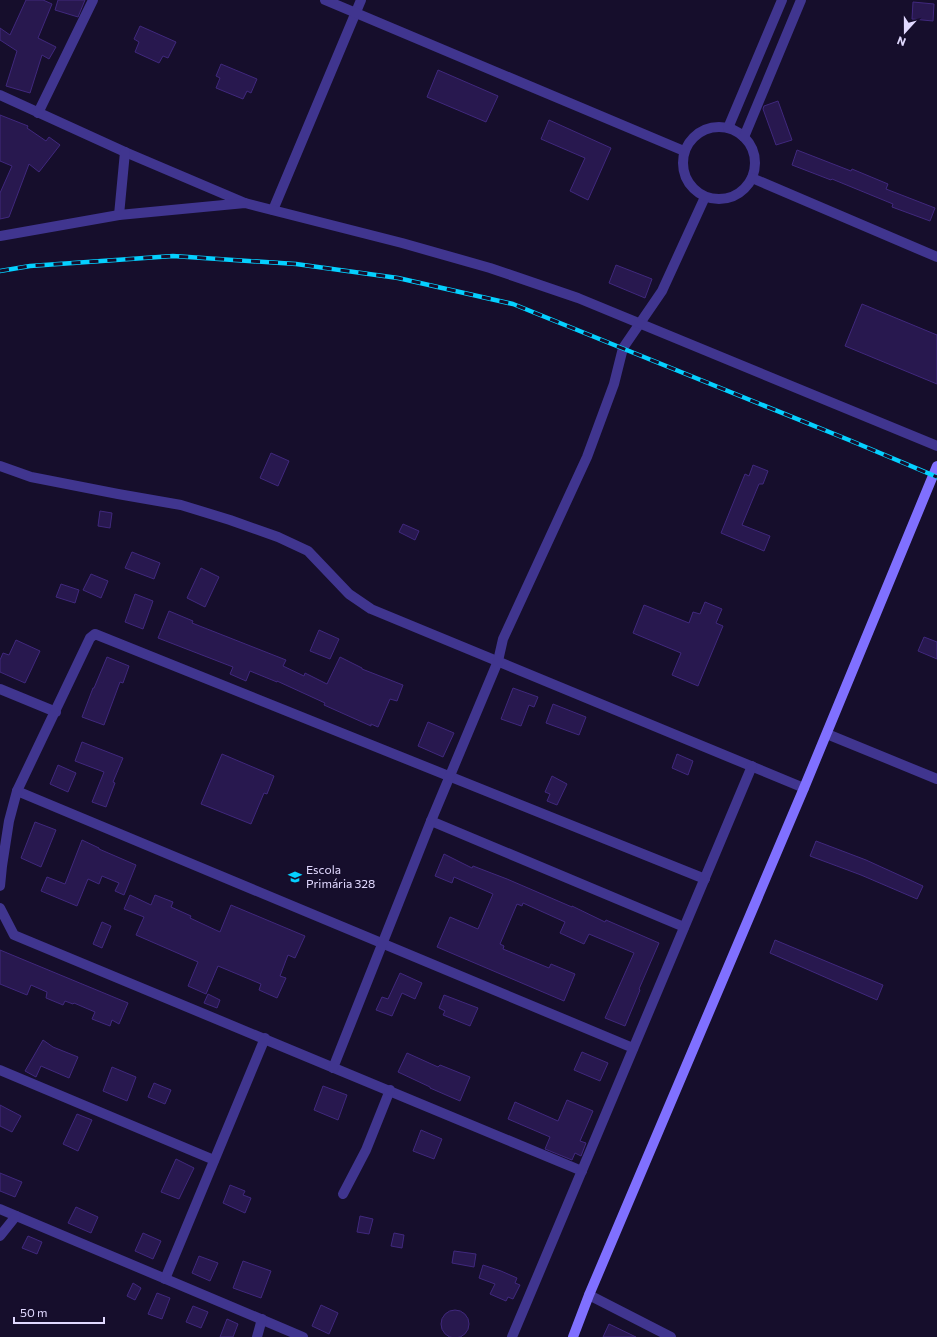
<svg xmlns="http://www.w3.org/2000/svg" width="937" height="1337" font-family="Commissioner,sans-serif">
	<rect width="100%" height="100%" fill="#160e2c"/>
	<!-- building -->
	<g fill="#28184f" stroke="#40287d">
		<path d="M 26,0 L 43,0 L 52,4 L 38,38 L 56,47 L 49,59 L 42,55 L 30,93 L 6,86 L 17,51 L 0,40 L 0,28 L 10,35 Z"/>
		<path d="M 58,0 L 85,0 L 78,17 L 55,10 Z"/>
		<path d="M 913,2 L 934,4 L 933,21 L 912,19 Z"/>
		<path d="M 140,26 L 176,42 L 168,58 L 163,56 L 159,63 L 135,52 L 139,42 L 134,39 Z"/>
		<path d="M 221,64 L 257,79 L 251,93 L 247,91 L 243,99 L 216,88 L 220,78 L 216,76 Z"/>
		<path d="M 438,70 L 498,96 L 486,122 L 427,97 Z"/>
		<path d="M 778,101 L 792,140 L 776,145 L 763,109 L 764,106 Z"/>
		<path d="M 0,115 L 28,126 L 27,128 L 46,141 L 49,137 L 60,145 L 39,172 L 29,164 L 9,217 L 0,219 L 0,193 L 12,166 L 0,161 Z"/>
		<path d="M 549,120 L 611,148 L 588,200 L 570,191 L 585,158 L 541,139 Z"/>
		<path d="M 797,150 L 851,171 L 852,169 L 888,184 L 886,189 L 935,208 L 930,221 L 892,207 L 893,204 L 832,179 L 831,180 L 792,165 Z"/>
		<path d="M 616,265 L 652,279 L 645,298 L 609,283 Z"/>
		<path d="M 862,304 L 937,335 L 937,384 L 845,346 Z"/>
		<path d="M 271,453 L 289,461 L 278,486 L 260,478 Z"/>
		<path d="M 753,465 L 768,471 L 763,484 L 759,484 L 742,525 L 770,536 L 764,551 L 721,533 L 745,474 L 749,476 Z"/>
		<path d="M 100,511 L 112,513 L 110,528 L 98,526 Z"/>
		<path d="M 403,524 L 419,531 L 415,540 L 399,532 Z"/>
		<path d="M 132,552 L 160,563 L 154,579 L 125,568 Z"/>
		<path d="M 201,568 L 219,577 L 205,607 L 187,598 Z"/>
		<path d="M 91,574 L 108,581 L 101,598 L 83,590 Z"/>
		<path d="M 61,584 L 79,590 L 75,603 L 56,597 Z"/>
		<path d="M 135,594 L 153,601 L 143,629 L 125,622 Z"/>
		<path d="M 705,602 L 722,609 L 716,623 L 723,626 L 698,686 L 672,675 L 681,653 L 633,633 L 644,605 L 689,623 L 693,612 L 700,614 Z"/>
		<path d="M 169,611 L 193,621 L 192,623 L 286,660 L 283,666 L 304,676 L 305,673 L 327,684 L 340,657 L 362,668 L 362,669 L 403,685 L 397,701 L 390,699 L 378,727 L 371,724 L 371,726 L 324,705 L 325,703 L 277,681 L 277,682 L 250,671 L 246,681 L 230,674 L 233,667 L 158,638 Z"/>
		<path d="M 319,630 L 339,639 L 330,659 L 310,651 Z"/>
		<path d="M 924,637 L 937,642 L 937,659 L 918,651 Z"/>
		<path d="M 16,640 L 40,651 L 25,683 L 0,672 L 0,660 L 3,653 L 9,655 Z"/>
		<path d="M 107,657 L 129,666 L 123,683 L 120,682 L 104,725 L 82,717 L 93,688 L 94,688 Z"/>
		<path d="M 513,688 L 538,697 L 534,707 L 529,705 L 521,726 L 501,719 Z"/>
		<path d="M 553,704 L 586,717 L 579,735 L 546,723 Z"/>
		<path d="M 428,722 L 454,733 L 443,757 L 418,746 Z"/>
		<path d="M 82,742 L 123,758 L 113,782 L 115,783 L 106,807 L 92,802 L 104,772 L 75,761 Z"/>
		<path d="M 222,754 L 274,776 L 267,794 L 264,793 L 251,824 L 201,804 Z"/>
		<path d="M 677,754 L 693,761 L 688,775 L 672,768 Z"/>
		<path d="M 58,765 L 76,773 L 68,792 L 50,784 Z"/>
		<path d="M 552,776 L 567,784 L 557,805 L 547,801 L 550,794 L 545,792 Z"/>
		<path d="M 35,822 L 56,830 L 41,867 L 21,858 Z"/>
		<path d="M 82,840 L 99,848 L 99,849 L 136,865 L 124,895 L 115,891 L 119,883 L 102,876 L 99,884 L 88,879 L 77,906 L 41,891 L 47,877 L 65,884 Z"/>
		<path d="M 816,841 L 866,860 L 923,886 L 917,899 L 861,875 L 810,856 Z"/>
		<path d="M 444,854 L 472,868 L 473,866 L 507,879 L 572,907 L 572,906 L 605,922 L 606,920 L 659,943 L 639,989 L 640,990 L 625,1026 L 605,1018 L 634,953 L 589,934 L 584,944 L 560,933 L 565,922 L 523,903 L 522,906 L 517,904 L 500,944 L 504,946 L 503,949 L 549,968 L 551,964 L 575,974 L 564,1001 L 437,947 L 450,917 L 478,929 L 493,894 L 454,877 L 452,883 L 435,876 Z"/>
		<path d="M 130,895 L 151,905 L 155,895 L 173,902 L 171,907 L 191,916 L 190,918 L 220,932 L 231,905 L 305,936 L 295,958 L 288,955 L 280,976 L 286,978 L 277,998 L 259,990 L 261,984 L 218,966 L 206,994 L 188,986 L 198,962 L 136,935 L 144,917 L 124,909 Z"/>
		<path d="M 102,922 L 111,926 L 102,948 L 93,944 Z"/>
		<path d="M 775,940 L 883,985 L 877,1000 L 770,953 Z"/>
		<path d="M 0,950 L 128,1003 L 119,1024 L 112,1020 L 110,1026 L 92,1019 L 95,1012 L 74,1003 L 73,1004 L 65,1001 L 63,1005 L 46,998 L 47,992 L 31,985 L 27,995 L 0,984 Z"/>
		<path d="M 400,973 L 422,983 L 415,999 L 402,993 L 392,1016 L 376,1010 L 382,997 L 388,999 Z"/>
		<path d="M 208,994 L 220,1000 L 217,1008 L 204,1003 Z"/>
		<path d="M 444,995 L 478,1008 L 470,1026 L 443,1015 L 445,1011 L 439,1008 Z"/>
		<path d="M 43,1040 L 53,1047 L 78,1057 L 69,1078 L 41,1066 L 36,1077 L 25,1071 Z"/>
		<path d="M 582,1052 L 608,1063 L 600,1081 L 574,1070 Z"/>
		<path d="M 407,1053 L 438,1067 L 440,1065 L 470,1077 L 460,1101 L 430,1088 L 430,1087 L 398,1072 Z"/>
		<path d="M 112,1067 L 136,1077 L 127,1101 L 103,1091 Z"/>
		<path d="M 154,1083 L 171,1090 L 165,1104 L 148,1097 Z"/>
		<path d="M 323,1086 L 347,1095 L 338,1120 L 314,1110 Z"/>
		<path d="M 567,1100 L 593,1111 L 580,1141 L 586,1143 L 581,1156 L 575,1153 L 572,1160 L 545,1149 L 550,1137 L 508,1119 L 515,1102 L 558,1121 Z"/>
		<path d="M 0,1105 L 21,1116 L 12,1132 L 0,1126 Z"/>
		<path d="M 77,1114 L 92,1120 L 78,1151 L 63,1144 Z"/>
		<path d="M 421,1130 L 442,1139 L 434,1159 L 413,1151 Z"/>
		<path d="M 176,1159 L 194,1168 L 179,1199 L 161,1192 Z"/>
		<path d="M 0,1173 L 22,1182 L 15,1197 L 0,1191 Z"/>
		<path d="M 230,1185 L 245,1191 L 243,1195 L 251,1198 L 245,1213 L 223,1203 Z"/>
		<path d="M 76,1207 L 98,1217 L 91,1233 L 68,1223 Z"/>
		<path d="M 360,1216 L 373,1219 L 369,1234 L 357,1232 Z"/>
		<path d="M 143,1233 L 161,1241 L 153,1259 L 135,1251 Z"/>
		<path d="M 394,1233 L 404,1235 L 402,1248 L 391,1246 Z"/>
		<path d="M 28,1236 L 42,1242 L 37,1254 L 22,1248 Z"/>
		<path d="M 454,1251 L 476,1254 L 474,1267 L 452,1263 Z"/>
		<path d="M 199,1256 L 218,1263 L 210,1281 L 192,1273 Z"/>
		<path d="M 243,1261 L 271,1271 L 261,1298 L 233,1288 Z"/>
		<path d="M 483,1265 L 501,1271 L 517,1278 L 515,1283 L 520,1285 L 513,1299 L 508,1297 L 506,1301 L 490,1294 L 495,1284 L 479,1278 Z"/>
		<path d="M 133,1283 L 141,1288 L 135,1300 L 127,1296 Z"/>
		<path d="M 157,1293 L 170,1298 L 162,1319 L 148,1314 Z"/>
		<path d="M 321,1305 L 338,1313 L 329,1334 L 312,1326 Z"/>
		<path d="M 193,1306 L 208,1312 L 201,1328 L 186,1322 Z"/>
		<circle cx="455" cy="1324" r="14"/>
		<path d="M 227,1319 L 238,1324 L 233,1337 L 220,1337 Z"/>
		<path d="M 609,1324 L 636,1337 L 603,1337 Z"/>
	</g>
	<g fill="none" stroke-linecap="round" stroke-linejoin="round">
		<!-- minor -->
		<g stroke="#40358f" stroke-width="10">
			<path d="M 0,95 L 125,152 L 245,203"/>
			<path d="M 38,113 L 93,0"/>
			<path d="M 273,210 L 361,0"/>
			<path d="M 119,215 L 125,152"/>
			<path d="M 0,466 L 31,477 L 118,494 L 181,505 L 230,520 L 278,537 L 308,551 L 349,594 L 371,609 L 804,788"/>
			<path d="M 0,689 L 56,712"/>
			<path d="M 827,734 L 937,779"/>
			<path d="M 17,791 L 633,1048"/>
			<path d="M 431,821 L 684,927"/>
			<path d="M 0,886 L 2,866 L 9,821 L 17,791 L 90,638 L 95,634 L 705,879"/>
			<path d="M 0,908 L 14,935 C 204,1013 393,1092 582,1171"/>
			<path d="M 333,1068 L 431,821 L 498,661 L 503,639 L 587,457 L 614,384 L 623,348 L 662,291 L 705,197"/>
			<path d="M 0,1070 L 214,1160"/>
			<path d="M 343,1194 L 366,1150 L 390,1090"/>
			<path d="M 0,1209 L 303,1337"/>
			<path d="M 0,1236 L 16,1216"/>
			<path d="M 165,1279 L 265,1038"/>
			<path d="M 589,1295 L 671,1337"/>
			<path d="M 257,1337 L 262,1319"/>
			<path d="M 512,1337 L 752,766"/>
		</g>
		<!-- tertiary -->
		<g stroke="#40358f" stroke-width="10">
			<path d="M 325,0 L 684,151"/>
			<circle cx="719" cy="163" r="36"/>
			<path d="M 728,128 L 782,0"/>
			<path d="M 744,137 L 801,0"/>
			<path d="M 752,178 L 937,257"/>
			<path d="M 0,236 L 119,215 L 245,203 L 402,243 L 490,268 L 578,298 L 937,446"/>
		</g>
		<!-- secondary -->
		<path stroke="#8070ff" stroke-width="10" d="M 573,1337 L 589,1295 L 804,788 L 937,466"/>
		<!-- rail casing -->
		<g stroke="#05d0ff" stroke-width="4.5">
			<path id="rail" d="M 0,271 L 30,266 L 173,256 L 296,264 L 398,278 L 513,304 L 849,440 L 937,477"/>
		</g>
		<!-- rail -->
		<use href="#rail" stroke="#160e2c" stroke-width="3" stroke-dasharray="9" stroke-linecap="butt"/>
	</g>
	<!-- icons -->
	<defs>
		<g id="school-bare" transform="scale(1.08)"><path d="M0-5L7-2L0 1L-7-2ZM-4 1L0 2.5L4 1V4Q0 6-4 4Z" fill="#05d0ff" stroke="#160e2c" stroke-width="2.5" paint-order="stroke"/></g>
	</defs>
	<g fill-rule="evenodd">
		<use href="#school-bare" x="295" y="877"/>
	</g>
	<g text-anchor="middle" stroke-width="3.5" stroke-linejoin="round" paint-order="stroke">
		<!-- poi labels -->
		<g font-size="12" fill="#e1d9ff" stroke="#160e2c" text-anchor="start">
			<text x="306" y="874">Escola<tspan x="306" dy="14">Primária 328</tspan></text>
		</g>
	</g>
	<!-- north arrow -->
	<g transform="translate(905 32) rotate(201)" stroke="#160e2c" stroke-width="3" paint-order="stroke">
	<path d="M0-3L7 15L0 10L-7 15Z" fill="#e1d9ff"/>
	<text y="-6" font-size="11" font-weight="bold" text-anchor="middle" fill="#e1d9ff">N</text>
	</g>
	<!-- scale -->
	<path d="M14 1317v6h90v-6" fill="none" stroke="#e1d9ff" stroke-width="2"/>
	<text x="20" y="1317" font-size="12" fill="#e1d9ff" stroke="#160e2c" stroke-width="3" paint-order="stroke">50 m</text>
</svg>
